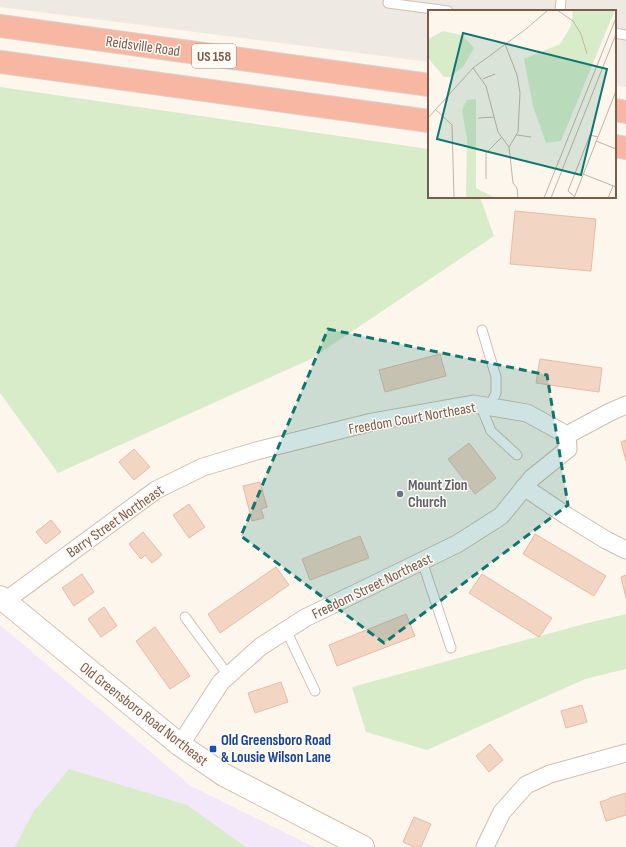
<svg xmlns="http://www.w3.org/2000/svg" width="626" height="847" font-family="'Sofia Sans Condensed',sans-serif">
	<rect width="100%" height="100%" fill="#fdf6ec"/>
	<!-- industrial -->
	<path fill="#efe9e4" d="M 0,0 L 626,0 L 626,87 L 615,86 L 615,11 L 429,11 L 429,62 L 0,7 Z"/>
	<!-- education -->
	<path fill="#f3e8fa" d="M 0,625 L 191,786 L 314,847 L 0,847 Z"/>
	<!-- green -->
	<g fill="#d8ecc9">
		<path d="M 0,87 L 429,149 L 429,197 L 480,197 L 494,236 L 311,359 L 58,473 L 0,393 Z"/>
		<path d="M 626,614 L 626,669 L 585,679 L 427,750 L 366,732 L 352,687 L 584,624 Z"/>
		<path d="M 69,769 L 187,805 L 246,847 L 15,847 L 33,812 Z"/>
	</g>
	<!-- building -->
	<g fill="#f3d5c3" stroke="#e6bba3">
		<path d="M 515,211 L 596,219 L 591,271 L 510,264 Z"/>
		<path d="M 440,354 L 446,376 L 385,392 L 379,370 Z"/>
		<path d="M 540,359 L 602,368 L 599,392 L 536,383 Z"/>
		<path d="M 626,440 L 626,461 L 621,442 Z"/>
		<path d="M 469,443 L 496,478 L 475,494 L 448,459 Z"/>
		<path d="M 134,449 L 150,467 L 134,480 L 119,462 Z"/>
		<path d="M 260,482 L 267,507 L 261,509 L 264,518 L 252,521 L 243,486 Z"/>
		<path d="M 189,504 L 205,527 L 189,538 L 173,515 Z"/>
		<path d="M 51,520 L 61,532 L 46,544 L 36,532 Z"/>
		<path d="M 143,532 L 162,555 L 152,563 L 145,555 L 141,559 L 129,544 Z"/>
		<path d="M 535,534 L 606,576 L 594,596 L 523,554 Z"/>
		<path d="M 360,536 L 369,558 L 310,580 L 302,559 Z"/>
		<path d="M 276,567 L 289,585 L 220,633 L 208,614 Z"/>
		<path d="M 82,574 L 94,592 L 74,606 L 62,588 Z"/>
		<path d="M 482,574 L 552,618 L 539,637 L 469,593 Z"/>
		<path d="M 626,575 L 626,598 L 621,577 Z"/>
		<path d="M 104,607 L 117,626 L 101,637 L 88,619 Z"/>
		<path d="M 406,614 L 415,636 L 337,666 L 329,645 Z"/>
		<path d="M 155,627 L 190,676 L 170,689 L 136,641 Z"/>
		<path d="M 281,682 L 288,702 L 255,713 L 248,693 Z"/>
		<path d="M 582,705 L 587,722 L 566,728 L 561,711 Z"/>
		<path d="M 490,744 L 503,760 L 489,772 L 476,756 Z"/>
		<path d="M 626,793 L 626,815 L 606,821 L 600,802 L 609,799 L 609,798 Z"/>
		<path d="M 414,817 L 431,824 L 421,847 L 414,847 L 403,842 Z"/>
	</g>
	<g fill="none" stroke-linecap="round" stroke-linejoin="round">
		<!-- lane casing -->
		<g stroke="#d1beb0" stroke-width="11">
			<g id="lane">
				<path d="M 389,0 L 388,3 L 448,11"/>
				<path d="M 560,11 L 561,0"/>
				<path d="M 615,33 L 626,35"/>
				<path d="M 482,330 L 496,377 L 496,393 L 489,407"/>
				<path d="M 483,406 L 484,414 L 491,431 L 517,455"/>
				<path d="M 422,561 L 451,648"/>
				<path d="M 185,617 L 228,675"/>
				<path d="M 286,630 L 315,691"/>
			</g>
		</g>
		<!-- street casing -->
		<g stroke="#d1beb0" stroke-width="19">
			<g id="street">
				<path d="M 567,435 L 610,412 L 626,405"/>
				<path d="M 524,487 L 567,516 L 606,540 L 626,550"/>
				<path d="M 5,601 L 156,490 L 203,467 L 256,451 L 372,422 L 473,404 L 527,413 L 567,435"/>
				<path d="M 180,745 L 221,682 L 260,647 L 305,618 L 457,544 L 501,516 L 532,478 L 568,449 L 567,435"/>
				<path d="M 485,847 L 502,812 L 526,785 L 550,774 L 626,753"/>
			</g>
		</g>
		<!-- secondary casing -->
		<g stroke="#d6c0b0" stroke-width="24">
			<path id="secondary" d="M 0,597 L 180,745 L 224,775 L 363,847"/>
		</g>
		<!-- highway casing -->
		<g stroke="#dad1cd" stroke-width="24">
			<g id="highway">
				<path d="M 0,26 L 429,85"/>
				<path d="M 0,62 L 429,121"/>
				<path d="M 615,110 L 626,112"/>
				<path d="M 615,146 L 626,148"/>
			</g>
		</g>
		<!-- lane -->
		<use href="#lane" stroke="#fff" stroke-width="9"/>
		<!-- street -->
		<use href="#street" stroke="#fff" stroke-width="17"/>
		<!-- secondary -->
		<use href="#secondary" stroke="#fff" stroke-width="22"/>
		<!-- highway -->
		<use href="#highway" stroke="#f7b7a3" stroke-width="22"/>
	</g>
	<!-- marked area -->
	<path fill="#0f766e" fill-opacity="0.2" stroke="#0f766e" stroke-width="3" stroke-dasharray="8 5" stroke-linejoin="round" d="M 328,329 L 547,375 L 568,505 L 384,643 L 241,536 Z"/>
	<!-- markers -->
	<circle fill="#6b7280" stroke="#fffaf3" stroke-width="1.5" cx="400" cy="494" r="4"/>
	<rect fill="#1a4fb4" stroke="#fffaf3" stroke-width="1.5" x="209" y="745" width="8" height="8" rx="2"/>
	<g text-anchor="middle" stroke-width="3" stroke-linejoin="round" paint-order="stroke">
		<!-- shield labels -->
		<rect fill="#fffaf3" stroke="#a28b7f" stroke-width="1" x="192" y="44" width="44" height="24" rx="3"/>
		<g font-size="14" font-weight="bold" fill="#7a5c4d">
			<text x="214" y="61">US 158</text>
		</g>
		<!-- street labels -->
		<g font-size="15" fill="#7a5c4d" stroke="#fffaf3">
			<text transform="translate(143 46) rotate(8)" y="5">Reidsville Road</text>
			<text transform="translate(412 418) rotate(-10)" y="5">Freedom Court Northeast</text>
			<text transform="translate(115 521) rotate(-35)" y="5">Barry Street Northeast</text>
			<text transform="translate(372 586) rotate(-26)" y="5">Freedom Street Northeast</text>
			<text transform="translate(144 714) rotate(38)" y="5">Old Greensboro Road Northeast</text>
		</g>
		<!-- worship labels -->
		<g font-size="15" font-weight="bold" fill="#5b616d" stroke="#fffaf3" text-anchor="start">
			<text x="408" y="490">Mount Zion<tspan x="408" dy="17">Church</tspan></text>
		</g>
		<!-- transit labels -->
		<g font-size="15" font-weight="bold" fill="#164399" stroke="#fffaf3" text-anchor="start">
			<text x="221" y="745">Old Greensboro Road<tspan x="221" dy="17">&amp; Lousie Wilson Lane</tspan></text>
		</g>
	</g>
	<!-- overview -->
	<g transform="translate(428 10)">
		<rect width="188" height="188" fill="#fdf6ec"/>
		<path d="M 142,0 L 187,0 L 133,131 L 118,133 L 105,96 L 96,49 L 132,34 L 143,16 L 145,2 ZM 15,21 L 34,25 L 46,38 L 35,57 L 22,67 L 16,67 L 0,48 L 0,29 ZM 48,89 L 48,178 L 67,188 L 38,188 L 39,129 L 34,100 L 39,90 Z" fill="#d8ecc9"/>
		<path fill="none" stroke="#c5b3a7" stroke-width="1" d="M 129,0 L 145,11 L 153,24 L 159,44M 77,34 L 89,65 L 92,83 L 90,122 L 81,137M 45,58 L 58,76 L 70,122 L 81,137M 55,69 L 67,64M 7,99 L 24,115 L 26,188M 0,108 L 45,58 L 98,19 L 120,0M 50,108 L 66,107M 89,125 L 103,127M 168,131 L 188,139M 81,137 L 85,173 L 89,178 L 90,188M 155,164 L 188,177M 58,169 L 58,143 L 74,127M 146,186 L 140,181 L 162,125 L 170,127M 116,188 L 188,8M 123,188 L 188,24M 146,188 L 188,81M 180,188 L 185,176"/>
		<path fill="#0f766e" fill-opacity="0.15" stroke="#0f766e" stroke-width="2" d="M 35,23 L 179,59 L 153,165 L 9,129 Z"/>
		<rect width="188" height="188" fill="none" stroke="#7a5c4d" stroke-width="2"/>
	</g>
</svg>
